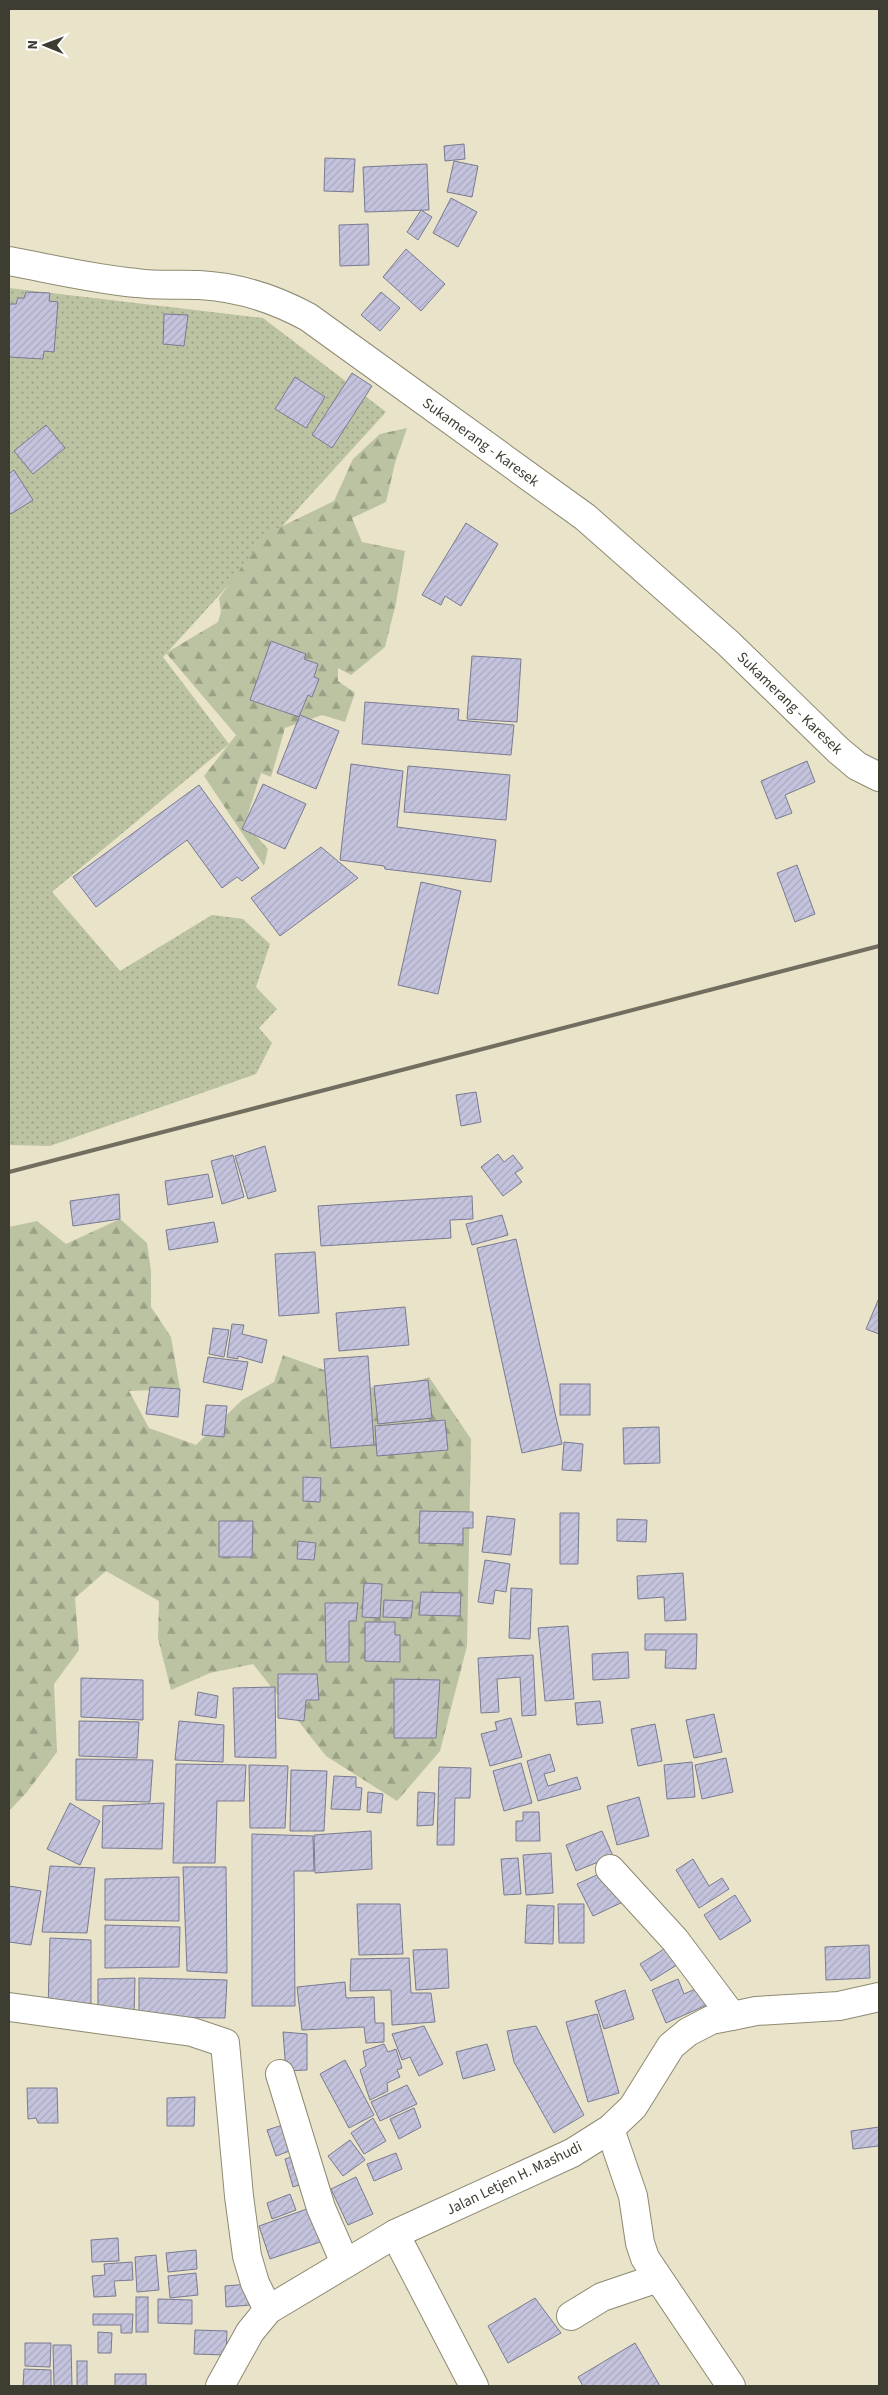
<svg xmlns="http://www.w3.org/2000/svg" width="888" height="2395" font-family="'Source Sans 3',sans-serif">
	<defs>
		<pattern id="grass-dots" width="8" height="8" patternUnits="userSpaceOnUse" patternTransform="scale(1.25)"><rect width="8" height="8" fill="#bcc3a2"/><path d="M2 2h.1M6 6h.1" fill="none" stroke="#9aa085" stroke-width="1.8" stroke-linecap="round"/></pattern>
		<pattern id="forest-firs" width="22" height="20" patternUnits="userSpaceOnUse" patternTransform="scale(1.25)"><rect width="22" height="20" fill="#bcc3a2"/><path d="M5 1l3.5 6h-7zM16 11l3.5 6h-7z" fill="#9aa085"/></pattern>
		<pattern id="building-hatch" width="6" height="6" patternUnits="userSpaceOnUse" patternTransform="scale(1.25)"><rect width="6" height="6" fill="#c4c3dd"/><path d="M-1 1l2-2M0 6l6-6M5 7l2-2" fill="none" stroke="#a9a8be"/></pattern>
	</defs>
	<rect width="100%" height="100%" fill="#e8e3c9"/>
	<!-- grass -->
	<path fill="url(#grass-dots)" d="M 9,288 L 263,318 L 386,412 L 163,657 L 229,744 L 52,892 L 120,971 L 212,915 L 243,919 L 270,944 L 256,987 L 277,1009 L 259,1028 L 272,1043 L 256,1074 L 50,1146 L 9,1145 Z"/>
	<!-- forest -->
	<g fill="url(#forest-firs)">
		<path d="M 407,428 L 395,463 L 386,502 L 352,518 L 362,542 L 405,551 L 396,603 L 385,647 L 351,675 L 338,668 L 338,681 L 355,693 L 345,722 L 322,715 L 285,728 L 271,777 L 261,773 L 245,823 L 268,849 L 264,866 L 204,776 L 236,735 L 166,653 L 218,622 L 221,612 L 219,598 L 266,534 L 334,501 L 353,459 L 380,434 Z"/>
		<path d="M 120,1219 L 147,1243 L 151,1271 L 151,1307 L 171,1337 L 180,1389 L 129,1391 L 149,1428 L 196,1445 L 242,1400 L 274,1382 L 283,1355 L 385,1392 L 429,1377 L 471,1439 L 467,1646 L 440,1751 L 397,1801 L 326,1756 L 253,1664 L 210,1673 L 171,1690 L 158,1638 L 159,1601 L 106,1571 L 75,1598 L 79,1650 L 54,1684 L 57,1752 L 27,1792 L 9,1811 L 9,1227 L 37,1221 L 66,1244 Z"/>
	</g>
	<!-- building -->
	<g fill="url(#building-hatch)" stroke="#7a7a91">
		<path d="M 464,144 L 465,159 L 445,161 L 444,146 Z"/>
		<path d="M 325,158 L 355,159 L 353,192 L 324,191 Z"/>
		<path d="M 454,161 L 478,166 L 472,197 L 447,192 Z"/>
		<path d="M 427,164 L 429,210 L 365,212 L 363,167 Z"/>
		<path d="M 451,198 L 477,212 L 458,247 L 433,233 Z"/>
		<path d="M 421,210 L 432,217 L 418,240 L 407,232 Z"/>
		<path d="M 368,224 L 369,265 L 340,266 L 339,225 Z"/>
		<path d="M 406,249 L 445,284 L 421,311 L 383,277 Z"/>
		<path d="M 26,292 L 50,293 L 49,301 L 58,302 L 54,352 L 44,351 L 43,359 L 9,357 L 9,304 L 16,304 L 18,298 L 24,298 Z"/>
		<path d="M 381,292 L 400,308 L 380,331 L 361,315 Z"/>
		<path d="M 164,314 L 188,315 L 184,346 L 163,344 Z"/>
		<path d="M 352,373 L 372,386 L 332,448 L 312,435 Z"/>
		<path d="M 295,377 L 325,397 L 306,428 L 275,409 Z"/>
		<path d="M 46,425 L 65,448 L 33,474 L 14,451 Z"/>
		<path d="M 14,470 L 33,500 L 11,514 L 9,511 L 9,474 Z"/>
		<path d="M 466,523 L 498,544 L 461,606 L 445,596 L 441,605 L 422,595 Z"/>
		<path d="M 271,641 L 306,654 L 304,659 L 318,664 L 314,677 L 319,679 L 312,697 L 308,695 L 299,717 L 250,700 Z"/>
		<path d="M 472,656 L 521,659 L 517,722 L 467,719 Z"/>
		<path d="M 365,702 L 459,709 L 458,720 L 514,725 L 511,755 L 362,744 Z"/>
		<path d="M 300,715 L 339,731 L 316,789 L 277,773 Z"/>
		<path d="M 807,761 L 815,782 L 785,795 L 792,813 L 776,819 L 761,781 Z"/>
		<path d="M 351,764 L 403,771 L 397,827 L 496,840 L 491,882 L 385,869 L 384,866 L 340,860 Z"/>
		<path d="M 408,766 L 510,775 L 506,820 L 404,812 Z"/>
		<path d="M 263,784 L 306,804 L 285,849 L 242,829 Z"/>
		<path d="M 199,785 L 259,868 L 242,881 L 237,877 L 222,888 L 187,840 L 96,907 L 73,877 Z"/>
		<path d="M 321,847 L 358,878 L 280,936 L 251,898 Z"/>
		<path d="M 797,865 L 815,914 L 795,922 L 777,873 Z"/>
		<path d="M 421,882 L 461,891 L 438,994 L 398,985 Z"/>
		<path d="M 476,1092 L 481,1122 L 461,1126 L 456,1095 Z"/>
		<path d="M 265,1146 L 276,1191 L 248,1199 L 235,1156 Z"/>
		<path d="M 498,1154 L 504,1162 L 513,1155 L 523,1168 L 515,1173 L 522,1182 L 503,1196 L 481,1167 Z"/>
		<path d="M 233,1155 L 244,1197 L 222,1204 L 211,1161 Z"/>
		<path d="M 208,1174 L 213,1197 L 168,1205 L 165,1181 Z"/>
		<path d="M 119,1194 L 120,1219 L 73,1226 L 70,1201 Z"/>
		<path d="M 472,1196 L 473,1219 L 450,1220 L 451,1238 L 321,1246 L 318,1206 Z"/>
		<path d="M 502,1215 L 508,1235 L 472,1245 L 466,1224 Z"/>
		<path d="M 214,1222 L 218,1242 L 169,1250 L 166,1230 Z"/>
		<path d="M 516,1239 L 562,1444 L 522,1453 L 477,1248 Z"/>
		<path d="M 315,1252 L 319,1313 L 279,1316 L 275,1254 Z"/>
		<path d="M 879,1298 L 879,1334 L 866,1329 Z"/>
		<path d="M 405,1307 L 409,1345 L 339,1351 L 336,1313 Z"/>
		<path d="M 232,1324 L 244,1325 L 242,1334 L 267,1340 L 262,1363 L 238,1356 L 238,1359 L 227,1357 Z"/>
		<path d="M 213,1328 L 229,1330 L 224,1357 L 209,1354 Z"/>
		<path d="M 368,1356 L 374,1445 L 331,1448 L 324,1359 Z"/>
		<path d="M 208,1357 L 248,1362 L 242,1390 L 203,1382 Z"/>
		<path d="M 428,1380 L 432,1418 L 378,1424 L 374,1386 Z"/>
		<rect x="560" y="1384" width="30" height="31"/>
		<path d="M 150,1387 L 180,1389 L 178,1417 L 146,1414 Z"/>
		<path d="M 206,1405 L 227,1406 L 224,1437 L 202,1435 Z"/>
		<path d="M 445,1420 L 448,1450 L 377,1456 L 375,1426 Z"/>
		<path d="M 659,1427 L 660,1463 L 624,1464 L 623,1428 Z"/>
		<path d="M 564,1442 L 583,1444 L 581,1471 L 562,1470 Z"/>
		<path d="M 303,1477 L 321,1478 L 320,1502 L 303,1501 Z"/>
		<path d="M 420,1511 L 473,1512 L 473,1528 L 463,1528 L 463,1544 L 419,1543 Z"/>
		<path d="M 560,1513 L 579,1513 L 578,1564 L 560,1564 Z"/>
		<path d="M 487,1516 L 515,1519 L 511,1555 L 482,1552 Z"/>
		<path d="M 617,1519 L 647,1520 L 646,1542 L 617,1541 Z"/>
		<path d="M 219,1521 L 253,1521 L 252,1557 L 219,1557 Z"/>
		<path d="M 298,1541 L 316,1543 L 314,1560 L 297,1559 Z"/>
		<path d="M 485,1560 L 510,1564 L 506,1592 L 495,1590 L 493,1604 L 478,1602 Z"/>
		<path d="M 683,1573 L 686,1620 L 665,1621 L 664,1597 L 638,1599 L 637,1576 Z"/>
		<path d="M 364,1583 L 382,1584 L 380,1618 L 362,1617 Z"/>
		<path d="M 511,1588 L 532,1589 L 530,1639 L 509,1638 Z"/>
		<path d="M 421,1592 L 461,1593 L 460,1616 L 419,1615 Z"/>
		<path d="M 384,1600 L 413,1601 L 411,1618 L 383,1617 Z"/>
		<path d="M 325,1603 L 358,1603 L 356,1621 L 349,1621 L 349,1662 L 326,1662 Z"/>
		<path d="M 365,1622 L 395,1622 L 395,1635 L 400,1635 L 400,1662 L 365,1661 Z"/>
		<path d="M 568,1626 L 574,1699 L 545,1701 L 538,1628 Z"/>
		<path d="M 645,1634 L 697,1634 L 696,1669 L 665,1668 L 666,1650 L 645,1650 Z"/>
		<path d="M 628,1652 L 629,1678 L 593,1680 L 592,1654 Z"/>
		<path d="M 533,1655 L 536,1715 L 522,1716 L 520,1677 L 497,1679 L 499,1712 L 481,1713 L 478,1658 Z"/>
		<path d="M 278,1674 L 317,1674 L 319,1700 L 306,1700 L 304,1721 L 278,1718 Z"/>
		<path d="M 81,1678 L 143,1680 L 143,1720 L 81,1717 Z"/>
		<path d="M 394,1679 L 440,1680 L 436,1738 L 394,1738 Z"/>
		<path d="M 275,1687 L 276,1758 L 235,1757 L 233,1688 Z"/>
		<path d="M 198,1692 L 218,1696 L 216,1718 L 195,1715 Z"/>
		<path d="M 600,1701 L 603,1723 L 577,1725 L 575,1703 Z"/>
		<path d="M 714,1714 L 722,1752 L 694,1758 L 686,1720 Z"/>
		<path d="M 511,1718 L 522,1757 L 490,1766 L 481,1734 L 497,1730 L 495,1722 Z"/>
		<path d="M 79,1721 L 139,1722 L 137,1758 L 79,1756 Z"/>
		<path d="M 179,1721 L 224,1725 L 223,1762 L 175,1760 Z"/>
		<path d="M 655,1724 L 662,1761 L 638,1766 L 631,1729 Z"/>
		<path d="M 550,1754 L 555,1771 L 544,1774 L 548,1786 L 577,1777 L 581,1789 L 538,1801 L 527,1761 Z"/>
		<path d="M 726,1758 L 733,1792 L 702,1799 L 695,1765 Z"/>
		<path d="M 76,1759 L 153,1760 L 150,1802 L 76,1800 Z"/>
		<path d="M 692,1762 L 695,1797 L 667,1799 L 664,1765 Z"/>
		<path d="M 521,1763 L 532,1803 L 504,1811 L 493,1771 Z"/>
		<path d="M 176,1764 L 246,1765 L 244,1801 L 217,1801 L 215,1863 L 173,1863 Z"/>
		<path d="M 249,1765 L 288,1766 L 285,1828 L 250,1828 Z"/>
		<path d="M 439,1767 L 471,1768 L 470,1798 L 455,1798 L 454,1845 L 437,1845 Z"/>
		<path d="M 291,1770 L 327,1771 L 324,1831 L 290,1831 Z"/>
		<path d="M 334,1776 L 356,1777 L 356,1787 L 362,1788 L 360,1810 L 331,1809 Z"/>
		<path d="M 368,1792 L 383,1794 L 381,1813 L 367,1812 Z"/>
		<path d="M 418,1792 L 435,1793 L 433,1825 L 417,1826 Z"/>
		<path d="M 639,1797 L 649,1836 L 617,1845 L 607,1806 Z"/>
		<path d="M 70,1803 L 100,1821 L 80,1865 L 47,1849 Z"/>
		<path d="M 164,1803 L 162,1849 L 102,1848 L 103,1806 Z"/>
		<path d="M 523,1812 L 539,1812 L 540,1841 L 516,1841 L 516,1821 L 523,1821 Z"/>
		<path d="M 371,1831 L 372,1869 L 315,1873 L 314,1835 Z"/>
		<path d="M 602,1831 L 613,1856 L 576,1871 L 566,1845 Z"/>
		<path d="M 252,1834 L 313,1836 L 314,1871 L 294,1871 L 295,2006 L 252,2006 Z"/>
		<path d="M 551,1853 L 553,1893 L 526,1895 L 523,1855 Z"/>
		<path d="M 518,1858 L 521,1894 L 504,1895 L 501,1859 Z"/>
		<path d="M 693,1859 L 709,1886 L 722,1878 L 729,1889 L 699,1908 L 676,1870 Z"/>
		<path d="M 50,1866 L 95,1868 L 87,1933 L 42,1932 Z"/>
		<path d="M 183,1867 L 226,1867 L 227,1973 L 187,1971 Z"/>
		<path d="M 610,1869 L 625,1901 L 593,1916 L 577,1884 Z"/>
		<path d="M 179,1877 L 179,1921 L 105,1920 L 105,1879 Z"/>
		<path d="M 9,1886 L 41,1891 L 31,1945 L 9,1942 Z"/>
		<path d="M 735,1895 L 751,1921 L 720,1940 L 704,1915 Z"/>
		<path d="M 357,1904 L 400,1904 L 403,1954 L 359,1955 Z"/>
		<path d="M 558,1904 L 584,1904 L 584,1943 L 559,1943 Z"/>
		<path d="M 527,1905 L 554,1906 L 553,1944 L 525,1943 Z"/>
		<path d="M 105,1925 L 180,1927 L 179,1967 L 105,1968 Z"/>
		<path d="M 50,1938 L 91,1940 L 91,2007 L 48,2009 Z"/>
		<path d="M 869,1945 L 870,1978 L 826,1980 L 825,1947 Z"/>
		<path d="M 669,1946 L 680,1963 L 651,1981 L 640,1964 Z"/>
		<path d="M 447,1949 L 449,1988 L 416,1990 L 413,1950 Z"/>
		<path d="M 409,1958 L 411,1993 L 431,1993 L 435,2022 L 392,2025 L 391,1990 L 350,1991 L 351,1959 Z"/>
		<path d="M 135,1978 L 134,2015 L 98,2016 L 98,1979 Z"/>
		<path d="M 139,1978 L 227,1980 L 225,2018 L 139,2017 Z"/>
		<path d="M 678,1979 L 684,1994 L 702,1986 L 709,2004 L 666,2023 L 652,1990 Z"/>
		<path d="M 345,1982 L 346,1998 L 374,1997 L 375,2023 L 384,2023 L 384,2042 L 366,2043 L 364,2027 L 302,2030 L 297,1987 Z"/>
		<path d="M 625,1990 L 634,2019 L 604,2029 L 595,2001 Z"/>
		<path d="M 597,2014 L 619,2093 L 588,2102 L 566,2022 Z"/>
		<path d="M 424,2026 L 443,2064 L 419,2076 L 410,2057 L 402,2060 L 392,2034 Z"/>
		<path d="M 536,2026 L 584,2115 L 554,2133 L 514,2062 L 507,2031 Z"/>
		<path d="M 283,2032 L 307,2034 L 307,2070 L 286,2071 Z"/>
		<path d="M 384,2044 L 388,2052 L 396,2049 L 402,2068 L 397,2070 L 400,2077 L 387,2083 L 388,2091 L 370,2100 L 360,2070 L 366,2066 L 363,2051 Z"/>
		<path d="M 487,2044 L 495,2070 L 463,2079 L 456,2052 Z"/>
		<path d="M 345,2060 L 374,2115 L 349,2128 L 320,2074 Z"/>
		<path d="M 407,2085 L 417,2104 L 380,2121 L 371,2102 Z"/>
		<path d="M 27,2088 L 57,2088 L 58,2123 L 38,2123 L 36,2118 L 28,2119 Z"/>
		<path d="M 195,2097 L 194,2126 L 167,2126 L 167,2098 Z"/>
		<path d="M 414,2108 L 421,2127 L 399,2139 L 390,2119 Z"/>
		<path d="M 373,2118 L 386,2141 L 364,2154 L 351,2133 Z"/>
		<path d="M 286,2124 L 295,2149 L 276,2156 L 267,2130 Z"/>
		<path d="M 879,2127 L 879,2146 L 853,2149 L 851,2131 Z"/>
		<path d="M 350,2140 L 365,2160 L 343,2176 L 328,2156 Z"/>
		<path d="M 396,2153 L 402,2169 L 374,2181 L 367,2164 Z"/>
		<path d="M 301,2154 L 311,2181 L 293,2187 L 285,2159 Z"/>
		<path d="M 356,2177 L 373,2214 L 348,2225 L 331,2189 Z"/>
		<path d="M 290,2194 L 296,2210 L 272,2219 L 267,2203 Z"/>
		<path d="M 318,2205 L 329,2239 L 270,2259 L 259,2226 Z"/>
		<path d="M 118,2238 L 119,2261 L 92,2262 L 91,2240 Z"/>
		<path d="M 196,2250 L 197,2269 L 168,2272 L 166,2253 Z"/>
		<path d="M 156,2255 L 159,2290 L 137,2292 L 135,2257 Z"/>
		<path d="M 132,2262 L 133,2280 L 114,2281 L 116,2296 L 94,2297 L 92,2276 L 105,2275 L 104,2264 Z"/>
		<path d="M 196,2273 L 198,2295 L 170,2298 L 168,2276 Z"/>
		<path d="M 250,2284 L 251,2305 L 226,2307 L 225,2286 Z"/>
		<rect x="136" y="2297" width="12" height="35"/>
		<path d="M 535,2298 L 561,2333 L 508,2363 L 488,2326 Z"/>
		<path d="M 158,2299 L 192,2300 L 192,2324 L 158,2323 Z"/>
		<path d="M 93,2314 L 133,2314 L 132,2333 L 121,2333 L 121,2325 L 93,2325 Z"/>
		<path d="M 195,2330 L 227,2331 L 226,2355 L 194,2354 Z"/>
		<path d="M 98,2332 L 112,2333 L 111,2353 L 98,2353 Z"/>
		<path d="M 25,2343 L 51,2343 L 50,2367 L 25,2366 Z"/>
		<path d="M 635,2343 L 660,2386 L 583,2386 L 578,2377 Z"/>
		<path d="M 53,2345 L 71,2345 L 72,2386 L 54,2386 Z"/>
		<rect x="77" y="2361" width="10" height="25"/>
		<path d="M 24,2369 L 51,2370 L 51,2386 L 23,2386 Z"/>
		<rect x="115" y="2374" width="31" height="12"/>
	</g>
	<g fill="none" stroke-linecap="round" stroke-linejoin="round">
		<!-- minor casing -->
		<g stroke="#8e8a72" stroke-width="30">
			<g id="minor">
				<path d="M 9,261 C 52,269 93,279 137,283 C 157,286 178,284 199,285 C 238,287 273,298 308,317 L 585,517 L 728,643 L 838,750 L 857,766 L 879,777"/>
				<path d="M 610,1869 L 675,1940 L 732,2016"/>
				<path d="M 9,2007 L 192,2032 L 225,2043 L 239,2196 L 247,2256 L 255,2283 L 268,2310"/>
				<path d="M 280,2074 L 321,2208 L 345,2263"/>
				<path d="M 610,2129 L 633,2196 L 640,2243 L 645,2258 L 731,2386"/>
				<path d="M 395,2234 L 474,2386"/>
				<path d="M 571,2316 L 602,2297 L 658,2278"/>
			</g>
		</g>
		<!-- major casing -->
		<g stroke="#8e8a72" stroke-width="30">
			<path id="major" d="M 220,2386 L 250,2332 L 268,2310 L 395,2234 L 572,2153 L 610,2129 L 633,2107 L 671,2046 L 688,2032 L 711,2020 L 732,2016 L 756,2011 L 839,2006 L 879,1997"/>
		</g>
		<!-- minor -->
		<use href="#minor" stroke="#fff" stroke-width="28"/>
		<!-- major -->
		<use href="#major" stroke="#fff" stroke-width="28"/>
		<!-- rail -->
		<path stroke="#716e5f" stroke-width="4" d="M 9,1172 L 879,946"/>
	</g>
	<g text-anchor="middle" stroke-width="4.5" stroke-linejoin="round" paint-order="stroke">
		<!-- street labels -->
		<g font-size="15" fill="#3e3d32" stroke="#fff">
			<text transform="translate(481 442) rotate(36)" y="5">Sukamerang - Karesek</text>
			<text transform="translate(790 703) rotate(44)" y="5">Sukamerang - Karesek</text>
			<text transform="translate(514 2178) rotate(-26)" y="5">Jalan Letjen H. Mashudi</text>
		</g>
	</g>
	<!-- border -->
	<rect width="888" height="2395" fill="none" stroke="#3e3d32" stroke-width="20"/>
	<!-- north arrow -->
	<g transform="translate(45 45) rotate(271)" stroke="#ffffff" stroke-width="4" paint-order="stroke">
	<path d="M0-4L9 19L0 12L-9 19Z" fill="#3e3d32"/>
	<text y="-8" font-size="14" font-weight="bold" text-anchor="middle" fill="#3e3d32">N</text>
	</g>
</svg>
